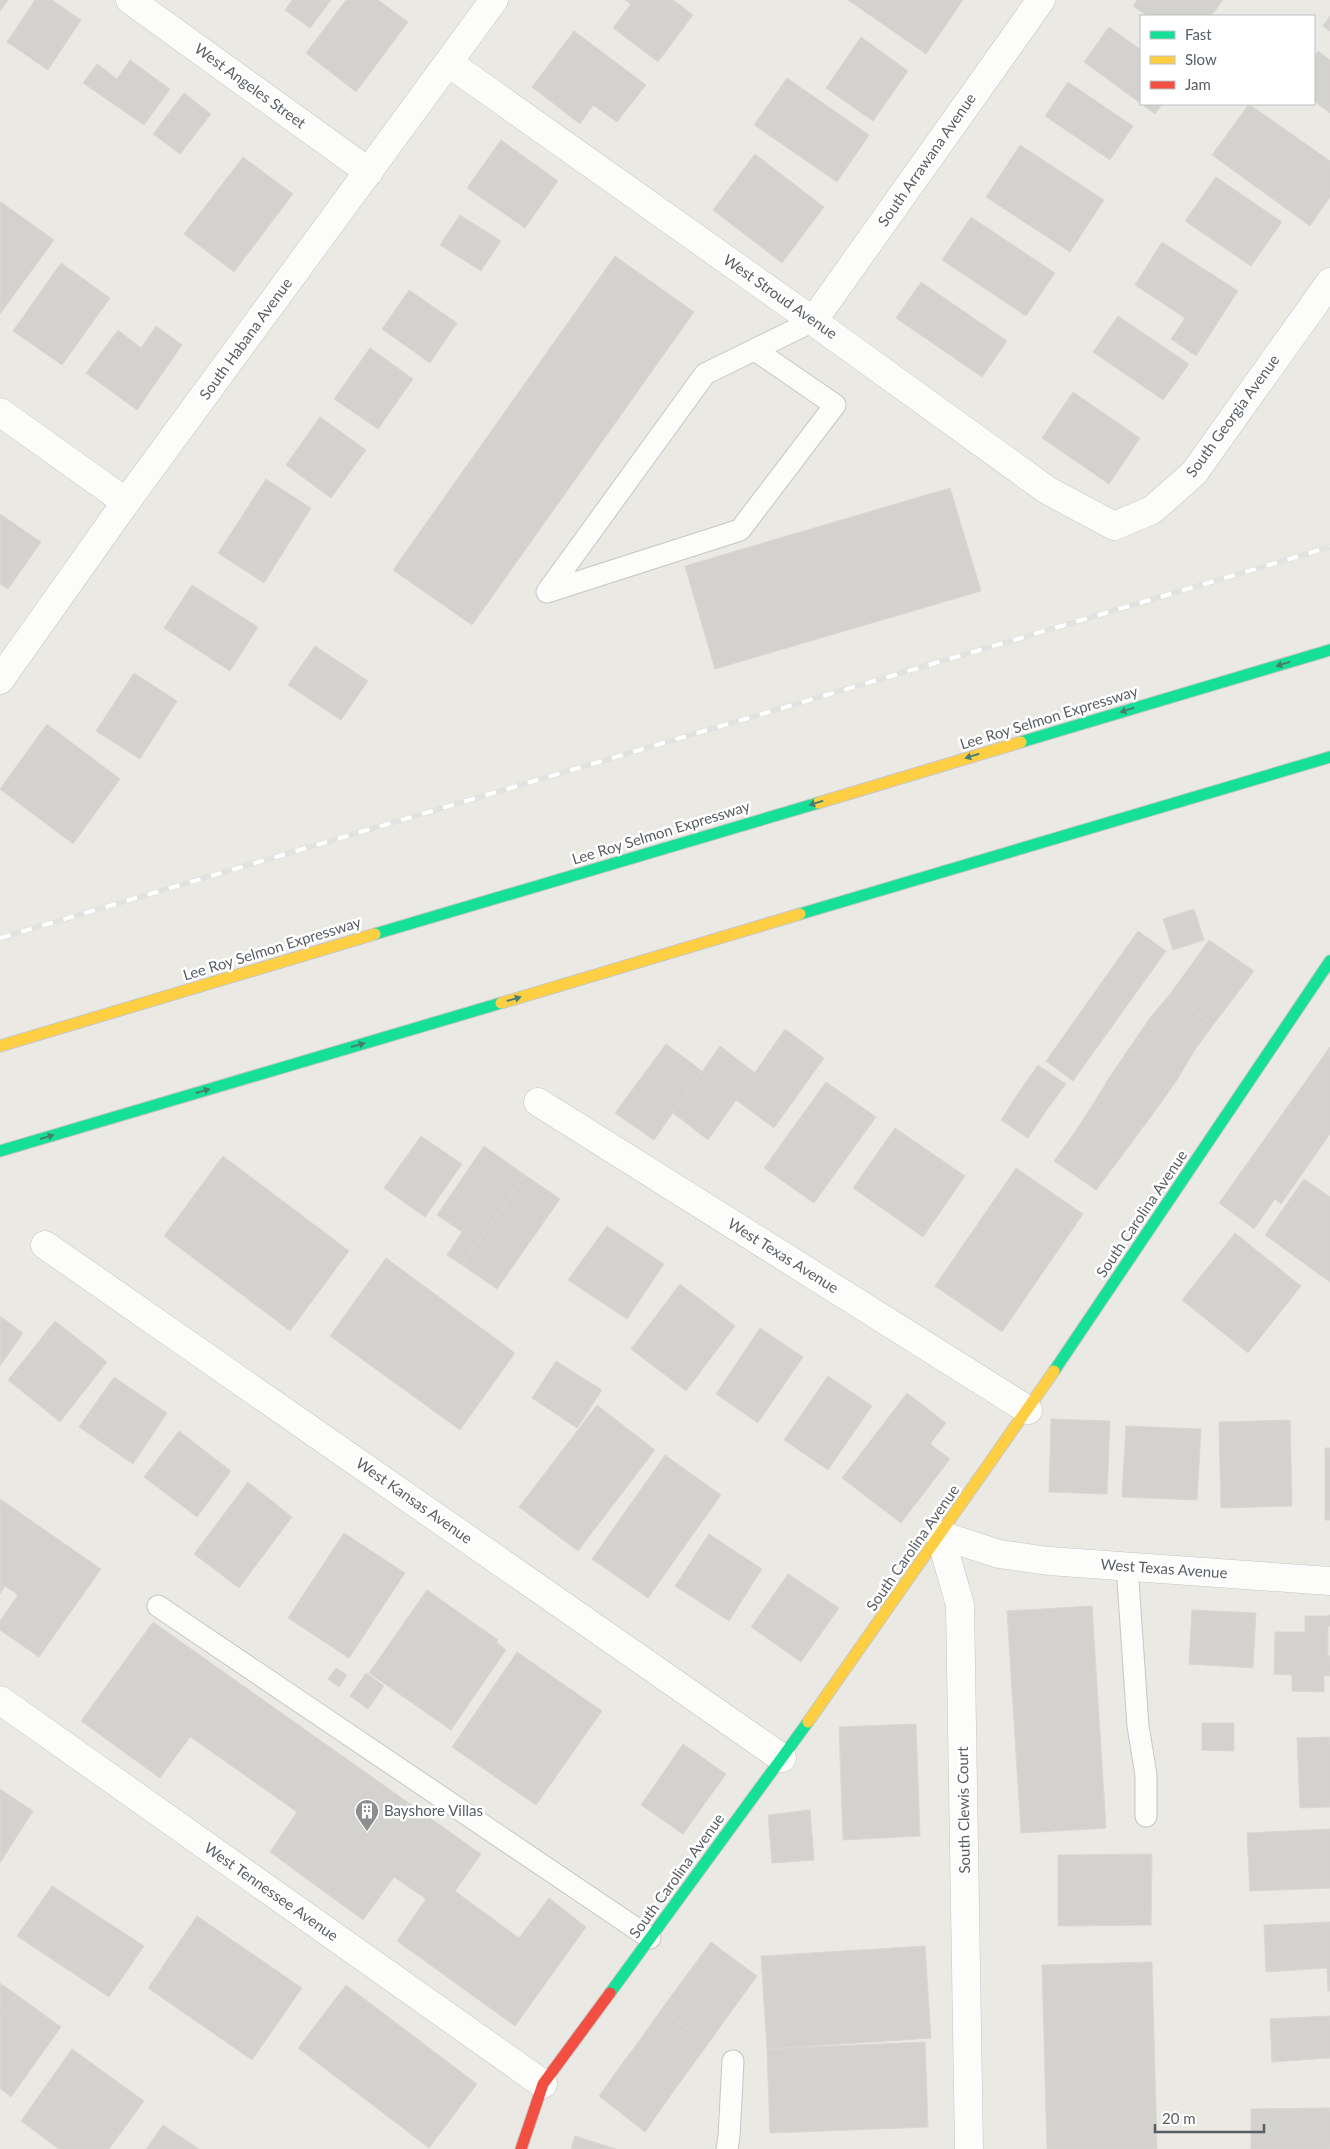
<svg xmlns="http://www.w3.org/2000/svg" width="1330" height="2149" font-family="Lato,sans-serif">
	<rect width="100%" height="100%" fill="#eae9e4"/>
	<!-- building -->
	<g fill="#d4d2cf" stroke="#dad7d3">
		<path d="M 0,0 L 8,0 L 0,11 Z"/>
		<path d="M 35,0 L 52,0 L 81,20 L 48,70 L 7,42 Z"/>
		<path d="M 292,0 L 331,0 L 310,28 L 285,10 Z"/>
		<path d="M 346,0 L 378,0 L 408,22 L 356,92 L 306,53 Z"/>
		<path d="M 625,0 L 673,0 L 693,15 L 658,62 L 613,28 L 631,4 Z"/>
		<path d="M 848,0 L 963,0 L 926,54 Z"/>
		<path d="M 1137,0 L 1223,0 L 1211,16 L 1148,16 L 1133,6 Z"/>
		<path d="M 1330,16 L 1330,31 L 1323,26 Z"/>
		<path d="M 1109,27 L 1141,50 L 1141,104 L 1162,104 L 1155,114 L 1084,62 Z"/>
		<path d="M 574,31 L 646,85 L 617,122 L 593,105 L 580,124 L 532,87 Z"/>
		<path d="M 861,37 L 908,71 L 873,121 L 826,88 Z"/>
		<path d="M 1318,51 L 1330,60 L 1330,113 L 1314,101 L 1314,57 Z"/>
		<path d="M 130,60 L 170,89 L 144,125 L 83,83 L 97,64 L 117,79 Z"/>
		<path d="M 787,78 L 869,135 L 837,182 L 754,125 Z"/>
		<path d="M 1068,82 L 1133,126 L 1110,160 L 1045,116 Z"/>
		<path d="M 184,93 L 211,114 L 180,154 L 153,134 Z"/>
		<path d="M 1249,104 L 1330,161 L 1330,197 L 1310,226 L 1212,155 Z"/>
		<path d="M 501,140 L 558,181 L 525,228 L 467,188 Z"/>
		<path d="M 1020,145 L 1104,200 L 1070,252 L 986,197 Z"/>
		<path d="M 755,154 L 824,207 L 782,263 L 713,210 Z"/>
		<path d="M 243,157 L 293,194 L 234,272 L 184,234 Z"/>
		<path d="M 1216,177 L 1282,222 L 1251,266 L 1185,221 Z"/>
		<path d="M 1,202 L 54,240 L 0,314 L 0,203 Z"/>
		<path d="M 460,215 L 501,241 L 481,271 L 440,245 Z"/>
		<path d="M 971,217 L 1055,273 L 1026,316 L 942,260 Z"/>
		<path d="M 1162,242 L 1238,291 L 1196,356 L 1171,339 L 1185,318 L 1135,285 Z"/>
		<path d="M 615,256 L 694,312 L 472,625 L 393,570 Z"/>
		<path d="M 61,263 L 110,298 L 62,365 L 13,331 Z"/>
		<path d="M 921,282 L 1007,341 L 982,377 L 896,318 Z"/>
		<path d="M 409,290 L 457,323 L 430,363 L 382,329 Z"/>
		<path d="M 1118,316 L 1189,364 L 1163,400 L 1093,352 Z"/>
		<path d="M 156,326 L 182,345 L 137,410 L 86,373 L 118,330 L 141,348 Z"/>
		<path d="M 370,348 L 413,379 L 378,429 L 334,399 Z"/>
		<path d="M 1073,392 L 1140,438 L 1109,484 L 1042,438 Z"/>
		<path d="M 320,417 L 366,450 L 331,498 L 286,465 Z"/>
		<path d="M 266,479 L 311,508 L 264,583 L 218,553 Z"/>
		<path d="M 950,488 L 981,591 L 715,669 L 685,566 Z"/>
		<path d="M 0,514 L 41,542 L 8,589 L 0,584 Z"/>
		<path d="M 192,585 L 258,627 L 230,671 L 164,628 Z"/>
		<path d="M 315,646 L 368,681 L 341,720 L 288,685 Z"/>
		<path d="M 134,673 L 177,701 L 140,759 L 96,731 Z"/>
		<path d="M 47,724 L 120,779 L 73,844 L 0,789 Z"/>
		<path d="M 1194,909 L 1204,940 L 1173,950 L 1163,919 Z"/>
		<path d="M 1138,931 L 1166,951 L 1073,1081 L 1046,1061 Z"/>
		<path d="M 1209,940 L 1254,971 L 1233,999 L 1189,968 Z"/>
		<path d="M 1189,968 L 1233,999 L 1213,1025 L 1170,994 Z"/>
		<path d="M 1170,994 L 1213,1025 L 1194,1051 L 1149,1019 Z"/>
		<path d="M 1149,1019 L 1194,1051 L 1177,1080 L 1130,1047 Z"/>
		<path d="M 785,1029 L 824,1058 L 774,1128 L 736,1100 Z"/>
		<path d="M 666,1044 L 702,1071 L 654,1140 L 615,1113 Z"/>
		<path d="M 720,1046 L 755,1073 L 708,1140 L 673,1113 Z"/>
		<path d="M 1130,1047 L 1177,1080 L 1158,1107 L 1111,1075 Z"/>
		<path d="M 1330,1047 L 1330,1134 L 1281,1204 L 1275,1199 L 1254,1229 L 1219,1203 Z"/>
		<path d="M 1038,1065 L 1066,1084 L 1046,1111 L 1019,1092 Z"/>
		<path d="M 1111,1075 L 1158,1107 L 1138,1134 L 1093,1104 Z"/>
		<path d="M 826,1082 L 876,1117 L 814,1203 L 764,1168 Z"/>
		<path d="M 1019,1092 L 1046,1111 L 1028,1138 L 1001,1120 Z"/>
		<path d="M 1093,1104 L 1138,1134 L 1118,1161 L 1075,1132 Z"/>
		<path d="M 895,1128 L 965,1176 L 923,1237 L 853,1188 Z"/>
		<path d="M 1075,1132 L 1118,1161 L 1096,1190 L 1054,1161 Z"/>
		<path d="M 421,1136 L 462,1164 L 425,1217 L 384,1188 Z"/>
		<path d="M 484,1146 L 525,1175 L 462,1265 L 447,1255 L 462,1232 L 437,1215 Z"/>
		<path d="M 223,1156 L 349,1251 L 290,1331 L 164,1236 Z"/>
		<path d="M 1016,1168 L 1083,1214 L 1002,1332 L 935,1286 Z"/>
		<path d="M 525,1175 L 560,1199 L 497,1289 L 462,1265 Z"/>
		<path d="M 1304,1179 L 1330,1197 L 1330,1282 L 1265,1235 Z"/>
		<path d="M 607,1226 L 664,1264 L 627,1319 L 568,1280 Z"/>
		<path d="M 1235,1233 L 1301,1286 L 1248,1353 L 1182,1300 Z"/>
		<path d="M 386,1258 L 515,1353 L 460,1430 L 330,1336 Z"/>
		<path d="M 680,1284 L 735,1326 L 686,1391 L 631,1349 Z"/>
		<path d="M 0,1316 L 23,1333 L 0,1366 Z"/>
		<path d="M 55,1321 L 107,1362 L 60,1422 L 8,1380 Z"/>
		<path d="M 760,1328 L 803,1357 L 758,1423 L 716,1394 Z"/>
		<path d="M 556,1361 L 602,1390 L 577,1428 L 532,1398 Z"/>
		<path d="M 828,1376 L 872,1406 L 828,1470 L 784,1440 Z"/>
		<path d="M 114,1377 L 167,1413 L 133,1464 L 79,1427 Z"/>
		<path d="M 907,1393 L 946,1423 L 930,1444 L 950,1459 L 901,1523 L 842,1478 Z"/>
		<path d="M 597,1405 L 655,1450 L 578,1551 L 519,1507 Z"/>
		<path d="M 1051,1419 L 1110,1421 L 1107,1494 L 1049,1492 Z"/>
		<path d="M 1290,1420 L 1292,1506 L 1221,1508 L 1219,1422 Z"/>
		<path d="M 1126,1426 L 1201,1429 L 1197,1500 L 1122,1497 Z"/>
		<path d="M 179,1431 L 231,1471 L 197,1517 L 144,1477 Z"/>
		<rect x="1325" y="1448" width="5" height="72"/>
		<path d="M 665,1455 L 721,1495 L 648,1598 L 592,1559 Z"/>
		<path d="M 248,1482 L 292,1517 L 239,1588 L 194,1554 Z"/>
		<path d="M 0,1499 L 101,1569 L 39,1657 L 0,1630 L 0,1621 L 18,1595 L 5,1586 L 0,1594 Z"/>
		<path d="M 344,1533 L 405,1573 L 349,1658 L 288,1618 Z"/>
		<path d="M 709,1534 L 762,1569 L 729,1621 L 675,1586 Z"/>
		<path d="M 788,1574 L 839,1608 L 801,1662 L 751,1627 Z"/>
		<path d="M 427,1590 L 498,1640 L 496,1642 L 506,1650 L 451,1730 L 369,1673 Z"/>
		<path d="M 1092,1606 L 1106,1828 L 1021,1833 L 1007,1611 Z"/>
		<path d="M 1192,1610 L 1256,1613 L 1253,1668 L 1189,1664 Z"/>
		<path d="M 1328,1615 L 1330,1615 L 1330,1626 L 1328,1626 L 1328,1656 L 1330,1656 L 1330,1676 L 1324,1675 L 1324,1692 L 1292,1691 L 1292,1675 L 1274,1674 L 1275,1632 L 1305,1632 L 1305,1616 L 1328,1616 Z"/>
		<path d="M 153,1622 L 481,1854 L 455,1891 L 519,1938 L 549,1898 L 586,1927 L 515,2026 L 397,1941 L 426,1899 L 394,1877 L 363,1920 L 270,1852 L 297,1812 L 192,1738 L 190,1737 L 160,1778 L 81,1721 Z"/>
		<path d="M 517,1652 L 602,1711 L 536,1805 L 452,1747 Z"/>
		<path d="M 336,1668 L 347,1675 L 339,1687 L 328,1679 Z"/>
		<path d="M 366,1673 L 384,1686 L 368,1709 L 350,1696 Z"/>
		<path d="M 1202,1723 L 1234,1723 L 1234,1751 L 1202,1750 Z"/>
		<path d="M 916,1724 L 920,1836 L 843,1840 L 839,1727 Z"/>
		<path d="M 1330,1737 L 1330,1807 L 1300,1808 L 1297,1738 Z"/>
		<path d="M 683,1744 L 726,1774 L 683,1834 L 641,1805 Z"/>
		<path d="M 0,1789 L 33,1811 L 0,1863 Z"/>
		<path d="M 810,1810 L 814,1860 L 772,1863 L 768,1815 Z"/>
		<path d="M 1330,1829 L 1330,1888 L 1250,1891 L 1247,1833 Z"/>
		<path d="M 1152,1854 L 1151,1925 L 1058,1926 L 1058,1855 Z"/>
		<path d="M 52,1886 L 144,1946 L 109,1997 L 17,1936 Z"/>
		<path d="M 197,1916 L 302,1988 L 252,2060 L 148,1988 Z"/>
		<path d="M 1330,1922 L 1330,1991 L 1328,1991 L 1327,1968 L 1266,1972 L 1264,1925 Z"/>
		<path d="M 711,1942 L 757,1976 L 725,2020 L 677,1988 Z"/>
		<path d="M 925,1946 L 931,2038 L 767,2049 L 761,1956 Z"/>
		<path d="M 1152,1962 L 1157,2149 L 1047,2149 L 1042,1965 Z"/>
		<path d="M 0,1983 L 17,1995 L 0,2020 Z"/>
		<path d="M 346,1985 L 477,2084 L 429,2148 L 298,2048 Z"/>
		<path d="M 677,1988 L 725,2020 L 708,2044 L 661,2010 Z"/>
		<path d="M 17,1995 L 61,2027 L 11,2097 L 0,2088 L 0,2020 Z"/>
		<path d="M 661,2010 L 708,2044 L 686,2074 L 639,2041 Z"/>
		<path d="M 1330,2016 L 1330,2058 L 1272,2062 L 1270,2019 Z"/>
		<path d="M 639,2041 L 686,2074 L 668,2099 L 621,2065 Z"/>
		<path d="M 925,2042 L 928,2127 L 770,2133 L 767,2049 Z"/>
		<path d="M 72,2049 L 144,2101 L 109,2149 L 59,2149 L 21,2121 Z"/>
		<path d="M 621,2065 L 668,2099 L 645,2132 L 599,2096 Z"/>
		<path d="M 1330,2108 L 1330,2149 L 1251,2149 L 1251,2109 Z"/>
		<path d="M 163,2125 L 199,2149 L 146,2149 Z"/>
		<path d="M 575,2136 L 616,2149 L 571,2149 Z"/>
	</g>
	<g fill="none" stroke-linecap="round" stroke-linejoin="round">
		<!-- lane casing -->
		<g stroke="#c6c6c5" stroke-width="23">
			<g id="lane">
				<path d="M 755,350 L 835,405 L 740,530 L 547,592 L 705,374 L 813,321"/>
				<path d="M 1127,1566 L 1138,1726 L 1146,1775 L 1146,1816"/>
				<path d="M 158,1606 L 650,1938"/>
				<path d="M 727,2149 L 729,2137 L 733,2061"/>
			</g>
		</g>
		<!-- street casing -->
		<g stroke="#c6c6c5" stroke-width="29">
			<g id="street">
				<path d="M 130,0 L 369,172"/>
				<path d="M 449,63 L 813,321 L 1047,490 L 1114,526 L 1152,510 L 1194,473 L 1330,282"/>
				<path d="M 813,321 L 1041,0"/>
				<path d="M 0,412 L 126,502"/>
				<path d="M 0,680 L 126,502 L 494,0"/>
				<path d="M 538,1102 L 1028,1410"/>
				<path d="M 45,1245 L 782,1758"/>
				<path d="M 0,1700 L 543,2084"/>
				<path d="M 969,2149 L 960,1605 L 940,1535 L 999,1554 L 1049,1561 L 1330,1581"/>
			</g>
		</g>
		<!-- fast casing -->
		<g stroke="#c6c7c6" stroke-width="13">
			<g id="fast">
				<path d="M 1021,742 L 1330,650"/>
				<path d="M 800,914 L 1330,757"/>
				<path d="M 375,934 L 818,803"/>
				<path d="M 0,1151 L 501,1003"/>
				<path d="M 1054,1371 L 1330,961"/>
				<path d="M 610,1993 L 808,1722"/>
			</g>
		</g>
		<!-- slow casing -->
		<g stroke="#c6c7c6" stroke-width="13">
			<g id="slow">
				<path d="M 818,803 L 1021,742"/>
				<path d="M 501,1003 L 800,914"/>
				<path d="M 0,1046 L 375,934"/>
				<path d="M 808,1722 L 1054,1371"/>
			</g>
		</g>
		<!-- jam casing -->
		<g stroke="#c6c7c6" stroke-width="13">
			<path id="jam" d="M 521,2149 L 543,2084 L 610,1993"/>
		</g>
		<!-- lane -->
		<use href="#lane" stroke="#fcfcfb" stroke-width="21"/>
		<!-- street -->
		<use href="#street" stroke="#fcfcfb" stroke-width="28"/>
		<!-- fast -->
		<use href="#fast" stroke="#16e098" stroke-width="11"/>
		<!-- slow -->
		<use href="#slow" stroke="#ffcf43" stroke-width="11"/>
		<!-- jam -->
		<use href="#jam" stroke="#f24e42" stroke-width="11"/>
		<!-- rail casing -->
		<g stroke="#e2e2e1" stroke-width="5.5">
			<path id="rail" d="M 0,938 L 1330,547"/>
		</g>
		<!-- rail -->
		<use href="#rail" stroke="#fff" stroke-width="4" stroke-dasharray="11" stroke-linecap="butt"/>
	</g>
	<!-- one-way arrows -->
	<defs><path id="oneway-solid" d="M-6-.8H1V-3.2L6.5 0L1 3.2V.8H-6Z" transform="scale(1.25)"/></defs>
	<g fill="#487e70">
		<use href="#oneway-solid" transform="translate(1283 664) rotate(163)"/>
		<use href="#oneway-solid" transform="translate(1127 710) rotate(163)"/>
		<use href="#oneway-solid" transform="translate(972 756) rotate(163)"/>
		<use href="#oneway-solid" transform="translate(816 803) rotate(163)"/>
		<use href="#oneway-solid" transform="translate(514 999) rotate(-16)"/>
		<use href="#oneway-solid" transform="translate(358 1045) rotate(-16)"/>
		<use href="#oneway-solid" transform="translate(203 1091) rotate(-16)"/>
		<use href="#oneway-solid" transform="translate(47 1137) rotate(-16)"/>
	</g>
	<!-- icons -->
	<defs>
		<g id="building-pin" transform="scale(1.25)"><path d="M0 17L-7.5 6A9.5 9.5 0 1 1 7.5 6Z" fill="#8c8f90" stroke="#fff"/><path d="M-4-6H4V6H1V3H-1V6H-4ZM-2.5-4.3h1.7v1.8h-1.7ZM.8-4.3h1.7v1.8H.8ZM-2.5-1h1.7V.8h-1.7ZM.8-1h1.7V.8H.8Z" fill="#fff"/></g>
	</defs>
	<g fill-rule="evenodd">
		<use href="#building-pin" x="367" y="1811"/>
	</g>
	<g text-anchor="middle" stroke-width="5" stroke-linejoin="round" paint-order="stroke">
		<!-- street labels -->
		<g font-size="15" fill="#595e63" stroke="#fff">
			<text transform="translate(250 86) rotate(36)" y="5">West Angeles Street</text>
			<text transform="translate(927 160) rotate(-55)" y="5">South Arrawana Avenue</text>
			<text transform="translate(780 297) rotate(35)" y="5">West Stroud Avenue</text>
			<text transform="translate(246 339) rotate(-54)" y="5">South Habana Avenue</text>
			<text transform="translate(1233 416) rotate(-54)" y="5">South Georgia Avenue</text>
			<text transform="translate(1049 718) rotate(-17)" y="5">Lee Roy Selmon Expressway</text>
			<text transform="translate(661 833) rotate(-17)" y="5">Lee Roy Selmon Expressway</text>
			<text transform="translate(272 949) rotate(-17)" y="5">Lee Roy Selmon Expressway</text>
			<text transform="translate(1142 1214) rotate(-56)" y="5">South Carolina Avenue</text>
			<text transform="translate(783 1256) rotate(32)" y="5">West Texas Avenue</text>
			<text transform="translate(414 1501) rotate(35)" y="5">West Kansas Avenue</text>
			<text transform="translate(913 1548) rotate(-55)" y="5">South Carolina Avenue</text>
			<text transform="translate(1164 1569) rotate(4)" y="5">West Texas Avenue</text>
			<text transform="translate(964 1810) rotate(-91)" y="5">South Clewis Court</text>
			<text transform="translate(677 1876) rotate(-54)" y="5">South Carolina Avenue</text>
			<text transform="translate(271 1892) rotate(35)" y="5">West Tennessee Avenue</text>
		</g>
		<!-- poi labels -->
		<g font-size="15" fill="#595e63" stroke="#fff" text-anchor="start">
			<text x="384" y="1816">Bayshore Villas</text>
		</g>
	</g>
	<!-- legend -->
	<rect x="1140" y="15" width="175" height="90" fill="#ffffff" stroke="#bdbfc1"/>
	<rect x="1150" y="31" width="25" height="8" fill="#16e098" stroke="#bdbfc1"/>
	<text x="1185" y="40" font-size="15" fill="#595e63">Fast</text>
	<rect x="1150" y="56" width="25" height="8" fill="#ffcf43" stroke="#bdbfc1"/>
	<text x="1185" y="65" font-size="15" fill="#595e63">Slow</text>
	<rect x="1150" y="81" width="25" height="8" fill="#f24e42" stroke="#bdbfc1"/>
	<text x="1185" y="90" font-size="15" fill="#595e63">Jam</text>
	<!-- scale -->
	<path d="M1155 2124v8h109v-8" fill="none" stroke="#595e63" stroke-width="2.5"/>
	<text x="1162" y="2124" font-size="15" fill="#595e63" stroke="#ffffff" stroke-width="4" paint-order="stroke">20 m</text>
</svg>
